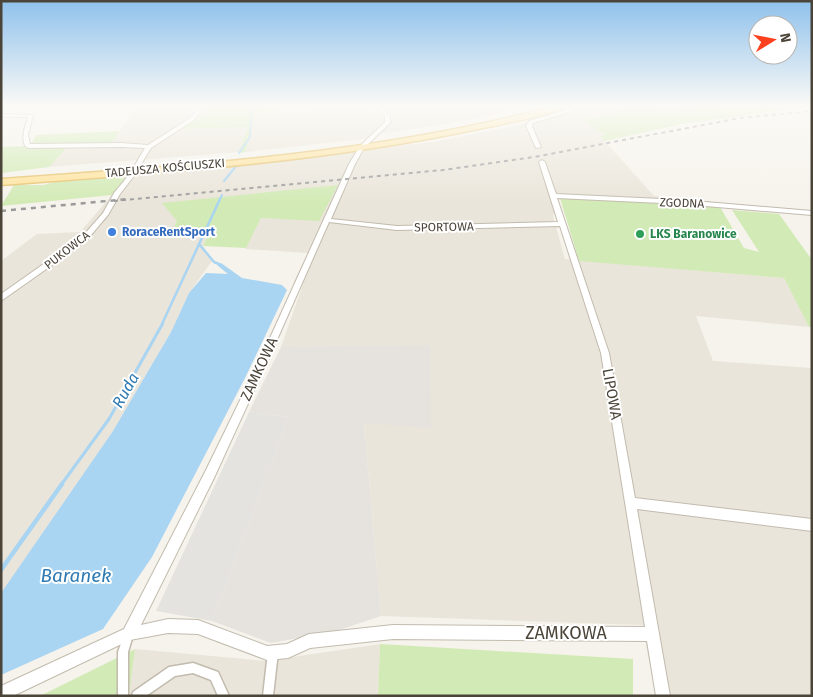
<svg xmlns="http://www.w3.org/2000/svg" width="813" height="697" font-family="'Fira Sans',sans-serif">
	<rect width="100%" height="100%" fill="#f6f3ec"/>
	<!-- residential -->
	<g fill="#eae5da">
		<path d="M 137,106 L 208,106 L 206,113 L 182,129 L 249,127 L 239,152 L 49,167 L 67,147 L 111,144 Z"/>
		<path d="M 324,106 L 506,106 L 509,110 L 464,121 L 378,134 L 364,139 L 246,152 L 254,113 Z"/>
		<path d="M 589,106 L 627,106 L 607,106 L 616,114 L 585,119 L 605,136 L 601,137 L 654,196 L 715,202 L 720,207 L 559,196 L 553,216 L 565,259 L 784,278 L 809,327 L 696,316 L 713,361 L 812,368 L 812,696 L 656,696 L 642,625 L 381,616 L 364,422 L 430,346 L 281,347 L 303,284 L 293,283 L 308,253 L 245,249 L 261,218 L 319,220 L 163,203 L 177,221 L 171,233 L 210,231 L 203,246 L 212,261 L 189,293 L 171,332 L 113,431 L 1,593 L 1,261 L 37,234 L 80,232 L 112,195 L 124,179 L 123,176 L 433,142 L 519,125 L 567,109 Z"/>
		<path d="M 380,644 L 378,696 L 129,696 L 135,649 L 266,661 Z"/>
	</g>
	<!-- industrial -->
	<path fill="#e6e2dd" d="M 430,345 L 431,428 L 364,423 L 381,616 L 336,631 L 271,643 L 212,621 L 289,417 L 249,412 L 281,347 Z"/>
	<!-- green -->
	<g fill="#d2eab5">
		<path d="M 208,106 L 324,106 L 254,113 L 246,152 L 239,153 L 248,127 L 180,129 L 206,114 Z"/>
		<path d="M 812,106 L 682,124 L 605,141 L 600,136 L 605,135 L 584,120 L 615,114 L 610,109 Z"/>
		<path d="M 120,131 L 111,144 L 67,147 L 49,167 L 1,173 L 1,147 L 30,146 L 36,135 Z"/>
		<path d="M 118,176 L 123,176 L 125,179 L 112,195 L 1,206 L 14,185 L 43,185 L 63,180 Z"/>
		<path d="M 338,185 L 319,221 L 261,218 L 246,248 L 203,246 L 210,231 L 171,233 L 177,221 L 162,203 Z"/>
		<path d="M 560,198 L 720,207 L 744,248 L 759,252 L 732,210 L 779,214 L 812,260 L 812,327 L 809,327 L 784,278 L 579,261 Z"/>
		<path d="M 380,644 L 633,659 L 633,696 L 378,696 Z"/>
		<path d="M 135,649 L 129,696 L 40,696 Z"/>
	</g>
	<!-- parking -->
	<path fill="#e5e3e0" d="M 249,412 L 289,417 L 212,621 L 156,611 Z"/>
	<!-- water -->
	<path fill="#a9d4f2" d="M 221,263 L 242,278 L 282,285 L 287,290 L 245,378 L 152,557 L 103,629 L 1,675 L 1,593 L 113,431 L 171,332 L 189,293 L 206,273 L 228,274 L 217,265 Z"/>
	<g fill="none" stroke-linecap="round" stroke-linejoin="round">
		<!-- stream-far3 -->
		<g stroke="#a9d4f2" stroke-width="2">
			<path d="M 239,153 L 250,137 L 252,106"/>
			<path d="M 224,181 L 237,165"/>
			<path d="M 219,201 L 222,195"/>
		</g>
		<!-- stream-far2 -->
		<g stroke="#a9d4f2" stroke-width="2.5">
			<path d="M 199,244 L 214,262 L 219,264"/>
			<path d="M 162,324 L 220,199"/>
		</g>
		<!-- stream-far1 -->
		<path stroke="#a9d4f2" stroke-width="3" d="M 61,485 L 109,419 L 163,323"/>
		<!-- stream -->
		<path stroke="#a9d4f2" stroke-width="4.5" d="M 1,570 L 62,484"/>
		<!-- pedestrian casing -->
		<g stroke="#c2bbae" stroke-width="3">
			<g id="pedestrian">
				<path d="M 128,630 L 131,632 L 133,635 L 128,652 L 128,696 L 118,696 L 118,652 L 125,632 Z"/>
				<path d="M 273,647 L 276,649 L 278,652 L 273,696 L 263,696 L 268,652 L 270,649 Z"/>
				<path d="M 193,663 L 218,672 L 229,696 L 218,696 L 211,680 L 193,673 L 175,676 L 146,696 L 132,696 L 133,692 L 169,667 Z"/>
			</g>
		</g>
		<!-- minor casing -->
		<g stroke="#c2bbae" stroke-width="2">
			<g id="minor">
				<path d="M 201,106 L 206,106 L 194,120 L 151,148 L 134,176 L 120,194 L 108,215 L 86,241 L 1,301 L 1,294 L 82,237 L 103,213 L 114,193 L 129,175 L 145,148 L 121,147 L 28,148 L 25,146 C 21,136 25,127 28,117 L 1,117 L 1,114 L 33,115 L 28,135 L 30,144 L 121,143 L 148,145 L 190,118 Z"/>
				<path d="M 374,106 L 379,106 L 389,115 L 391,122 L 364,148 L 355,164 L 331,219 L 397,226 L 558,222 L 539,162 L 542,160 L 545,162 L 556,194 L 682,200 L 812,211 L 812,215 L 682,204 L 557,198 L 609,353 L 635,498 L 812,519 L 812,531 L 637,509 L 670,696 L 656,696 L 647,641 L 393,639 L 310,648 L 288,658 L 267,660 L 198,634 L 168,633 L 130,640 L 13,696 L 1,696 L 1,686 L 124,629 L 206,470 L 265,349 L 349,164 L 360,146 L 385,122 L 385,116 ZM 329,222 L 397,230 L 560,226 L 601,353 L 645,627 L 393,625 L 309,634 L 287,644 L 267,646 L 198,620 L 168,619 L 141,625 L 214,478 L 273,349 Z"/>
				<path d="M 576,106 L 592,107 L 716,106 L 714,107 L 592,109 L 583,108 L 533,123 L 532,126 L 541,147 L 536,148 L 526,126 L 529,121 L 576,107 Z"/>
			</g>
		</g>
		<!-- primary casing -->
		<g stroke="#e6c16a" stroke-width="3">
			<path id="primary" d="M 555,106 L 566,106 C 553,115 501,124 483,128 C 325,162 162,173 1,185 L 1,179 C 185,166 377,154 555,106 Z"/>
		</g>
		<!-- pedestrian -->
		<use href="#pedestrian" fill="#fff" fill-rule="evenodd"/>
		<!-- minor -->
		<use href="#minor" fill="#fff" fill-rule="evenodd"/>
		<!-- primary -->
		<use href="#primary" fill="#ffe39c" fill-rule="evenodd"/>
		<!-- rail-far1 -->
		<path stroke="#9a9a9a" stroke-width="2" stroke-dasharray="4 4" stroke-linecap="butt" d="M 114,201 L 443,170 L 534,157 L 740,118 L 812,111"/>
		<!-- rail -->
		<path stroke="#9a9a9a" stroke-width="2.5" stroke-dasharray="5 5" stroke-linecap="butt" d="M 1,211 L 128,199"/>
	</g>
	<!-- sky -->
	<linearGradient id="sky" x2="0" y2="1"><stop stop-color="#8fc1ec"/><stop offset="0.52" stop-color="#fbfaf6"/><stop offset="1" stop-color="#fbfaf6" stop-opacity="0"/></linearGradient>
	<rect width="813" height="204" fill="url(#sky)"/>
	<!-- markers -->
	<circle fill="#3f7fe0" stroke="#fff" stroke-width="2" cx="112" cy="232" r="5"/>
	<circle fill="#2e9e5b" stroke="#fff" stroke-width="2" cx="640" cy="234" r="5"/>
	<g text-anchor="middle" stroke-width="4" stroke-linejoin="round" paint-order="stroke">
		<!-- far-street labels -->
		<g font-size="12" fill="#4b4439" stroke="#fff">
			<text transform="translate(165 168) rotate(-5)" y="4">TADEUSZA KOŚCIUSZKI</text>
			<text transform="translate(682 203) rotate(2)" y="4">ZGODNA</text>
			<text transform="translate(444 227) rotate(-1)" y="4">SPORTOWA</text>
			<text transform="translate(67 250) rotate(-38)" y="4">PUKOWCA</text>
		</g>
		<!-- far-shop labels -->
		<g font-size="12" font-weight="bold" fill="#366cbe" stroke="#fff" text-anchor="start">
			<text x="122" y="236">RoraceRentSport</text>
		</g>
		<!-- far-leisure labels -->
		<g font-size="12" font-weight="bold" fill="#27864d" stroke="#fff" text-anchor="start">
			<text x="650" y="238">LKS Baranowice</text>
		</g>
		<!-- street labels -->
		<g font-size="15" fill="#4b4439" stroke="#fff">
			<text transform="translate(259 369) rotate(-65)" y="5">ZAMKOWA</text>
			<text transform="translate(612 394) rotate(80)" y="5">LIPOWA</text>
		</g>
		<!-- water labels -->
		<g font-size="16" font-style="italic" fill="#2e7ab2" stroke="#fff">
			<text transform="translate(125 390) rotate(-60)" y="6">Ruda</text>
		</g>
		<!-- near-street labels -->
		<g font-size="18" fill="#4b4439" stroke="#fff">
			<text x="566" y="639">ZAMKOWA</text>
		</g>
		<!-- near-water labels -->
		<g font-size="19" font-style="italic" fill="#2e7ab2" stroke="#fff">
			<text x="76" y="582">Baranek</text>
		</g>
	</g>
	<!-- border -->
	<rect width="813" height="697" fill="none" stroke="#4b4439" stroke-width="5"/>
	<!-- north arrow -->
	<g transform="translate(773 40) rotate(80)"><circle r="24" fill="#ffffff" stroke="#b7b4b0"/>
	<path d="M0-4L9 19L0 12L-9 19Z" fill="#fc3f1d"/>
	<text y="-8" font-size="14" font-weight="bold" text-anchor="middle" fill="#4b4439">N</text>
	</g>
</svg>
